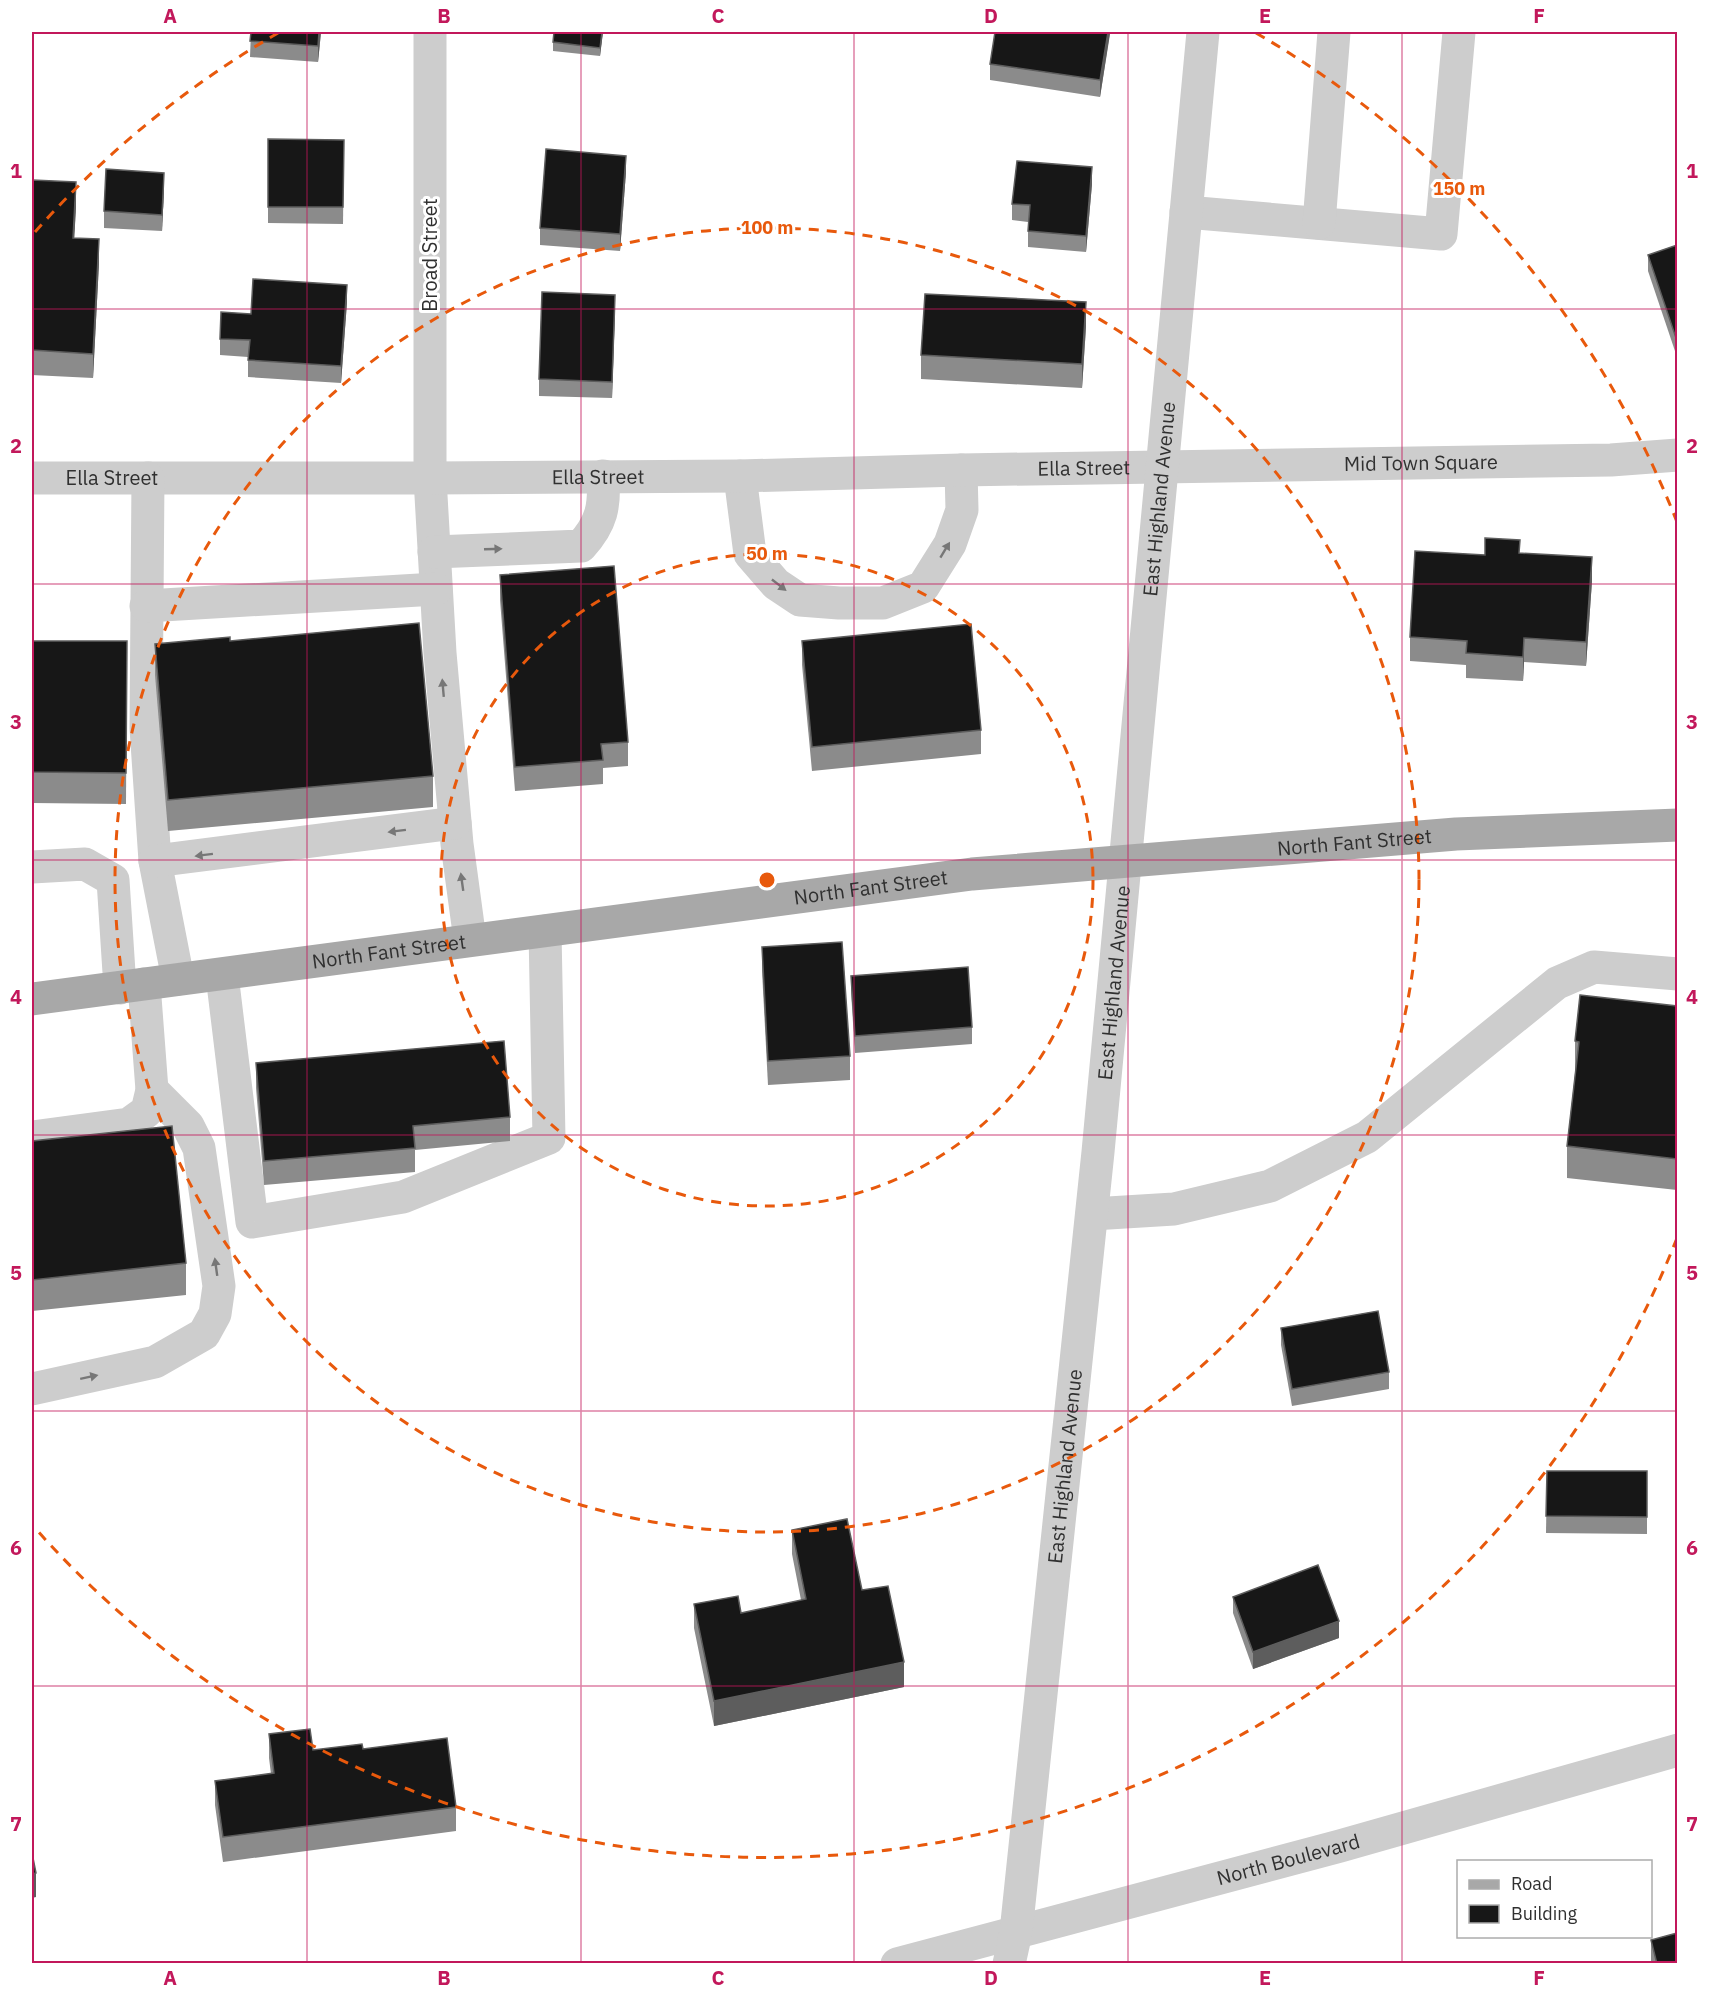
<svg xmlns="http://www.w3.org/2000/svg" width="1709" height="1995" font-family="'IBM Plex Sans',sans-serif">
	<rect width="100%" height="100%" fill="#fff"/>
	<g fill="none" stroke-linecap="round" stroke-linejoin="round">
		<!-- minor -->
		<g stroke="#cdcdcd" stroke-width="33">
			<path d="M 430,32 L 430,478 L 440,653 L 457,844 L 470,940"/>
			<path d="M 1186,212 L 1441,234 L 1459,32"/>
			<path d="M 1319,223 L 1334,32"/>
			<path d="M 740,476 L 750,554 L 776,584 L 800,600 L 839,603 L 883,603 L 923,587 L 950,544 L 962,510 L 961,470"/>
			<path id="s1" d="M 32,478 L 430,478 L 740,476 L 961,470 L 1611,460 L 1678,455"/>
			<path d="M 148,478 L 146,728 L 155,861 L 178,979"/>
			<path d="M 434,552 L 581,546 C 602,523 605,506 603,476"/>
			<path d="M 146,606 L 436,589"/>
			<path d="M 155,861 L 455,823"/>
			<path d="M 32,867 L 85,864 L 113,880 L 120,988"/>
			<path d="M 222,975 L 252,1222 L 403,1197 L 549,1138 L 545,931"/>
			<path d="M 32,1137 L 129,1124 L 147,1111 L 152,1090 L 144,984"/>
			<path d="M 1092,1214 L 1174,1209 L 1270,1186 L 1367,1137 L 1557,983 L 1594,967 L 1678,974"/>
			<path d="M 32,1389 L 155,1362 L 204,1334 L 215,1314 L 219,1286 L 199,1148 L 188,1126 L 152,1090"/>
			<path id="s2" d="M 897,1964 L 1340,1846 L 1678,1750"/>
			<path id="s3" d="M 1009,1964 L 1016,1932 L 1098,1152 L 1203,32"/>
		</g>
		<!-- major -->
		<path stroke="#a8a8a8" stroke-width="33" id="s4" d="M 32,999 L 972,874 L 1456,834 L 1678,825"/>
	</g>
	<!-- wall -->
	<g fill="#8b8b8b">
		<path d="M 251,32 L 321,32 L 318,62 L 250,57 Z"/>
		<path d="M 603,32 L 600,56 L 553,51 L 553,42 Z"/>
		<path d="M 1110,32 L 1100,97 L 990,80 L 990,64 Z"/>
		<path d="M 268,139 L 344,140 L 343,224 L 268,223 Z"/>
		<path d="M 626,172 L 620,251 L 540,245 L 540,228 Z"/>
		<path d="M 32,180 L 76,207 L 74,238 L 99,263 L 93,378 L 32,375 Z"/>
		<path d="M 1092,184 L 1086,252 L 1028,247 L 1028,222 L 1012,220 L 1012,204 Z"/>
		<path d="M 164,190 L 162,231 L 104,228 L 104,211 Z"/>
		<path d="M 1677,245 L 1677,357 L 1648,271 L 1648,255 Z"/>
		<path d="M 347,302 L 341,383 L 248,377 L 248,357 L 220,355 L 220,339 L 251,314 Z"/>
		<path d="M 615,311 L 612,398 L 539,396 L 539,379 Z"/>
		<path d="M 1086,326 L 1082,388 L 921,379 L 921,355 Z"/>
		<path d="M 1520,553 L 1592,581 L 1586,666 L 1524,662 L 1523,681 L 1466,678 L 1466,665 L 1410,661 L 1410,637 L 1485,555 Z"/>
		<path d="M 500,575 L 628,742 L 628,766 L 603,768 L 603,784 L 515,791 L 500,600 Z"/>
		<path d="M 32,641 L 127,641 L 126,804 L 32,803 Z"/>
		<path d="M 230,641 L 433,776 L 433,807 L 168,831 L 155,675 L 155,644 Z"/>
		<path d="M 802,641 L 981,730 L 981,754 L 812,771 L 802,665 Z"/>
		<path d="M 762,947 L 850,1056 L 850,1080 L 768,1085 L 762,971 Z"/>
		<path d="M 851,976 L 972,1027 L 972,1044 L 855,1053 L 851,992 Z"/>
		<path d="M 1677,1006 L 1677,1190 L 1567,1178 L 1567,1146 L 1575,1073 L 1575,1041 Z"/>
		<path d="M 256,1063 L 510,1117 L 510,1141 L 415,1150 L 415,1172 L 264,1185 L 256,1088 Z"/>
		<path d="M 32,1141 L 186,1263 L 186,1295 L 32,1311 Z"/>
		<path d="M 1281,1328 L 1389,1372 L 1389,1389 L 1292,1406 L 1281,1345 Z"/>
		<path d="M 1547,1471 L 1647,1471 L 1647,1534 L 1546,1533 Z"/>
		<path d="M 792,1530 L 862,1590 L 904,1687 L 714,1726 L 694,1628 L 694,1604 L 741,1613 L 801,1600 L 792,1554 Z"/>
		<path d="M 1233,1597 L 1339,1638 L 1253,1669 L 1233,1613 Z"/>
		<path d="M 269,1734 L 313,1750 L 363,1749 L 456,1807 L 456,1831 L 223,1862 L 215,1805 L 215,1781 L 271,1774 L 269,1758 Z"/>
		<path d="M 1651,1940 L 1677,1964 L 1651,1964 Z"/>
	</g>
	<!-- shaded-wall -->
	<g fill="#5d5d5d">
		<path d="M 319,32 L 321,32 L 318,62 L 318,46 Z"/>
		<path d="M 602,32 L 603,32 L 600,56 L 600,48 Z"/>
		<path d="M 1108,32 L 1110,32 L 1110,34 L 1100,97 L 1100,80 Z"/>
		<path d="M 626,156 L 626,172 L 620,251 L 620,234 Z"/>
		<path d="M 1092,167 L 1092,184 L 1086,252 L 1086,236 Z"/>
		<path d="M 164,173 L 164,190 L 162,231 L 162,215 Z"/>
		<path d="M 76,182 L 76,207 L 73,262 L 73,238 Z"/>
		<path d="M 99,239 L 99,263 L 93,378 L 93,354 Z"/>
		<path d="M 347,285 L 347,302 L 341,383 L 341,366 Z"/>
		<path d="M 615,295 L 615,311 L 612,398 L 612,382 Z"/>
		<path d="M 1086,302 L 1086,326 L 1082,388 L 1082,364 Z"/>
		<path d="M 1592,557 L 1592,581 L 1586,666 L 1586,642 Z"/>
		<path d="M 1524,638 L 1524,662 L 1523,681 L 1523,657 Z"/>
		<path d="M 1339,1621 L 1339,1638 L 1253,1669 L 1253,1652 Z"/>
		<path d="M 904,1662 L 904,1687 L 714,1726 L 714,1701 Z"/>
		<path d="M 36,1873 L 36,1897 L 32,1898 L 32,1874 Z"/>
	</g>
	<!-- building -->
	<g fill="#171717" stroke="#5d5d5d" stroke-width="1.5">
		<path d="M 251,32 L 319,32 L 318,46 L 250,41 Z"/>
		<path d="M 554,32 L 602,32 L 600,48 L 553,42 Z"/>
		<path d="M 995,32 L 1108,32 L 1100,80 L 990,64 Z"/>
		<path d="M 268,139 L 344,140 L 343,207 L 268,207 Z"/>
		<path d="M 546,149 L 626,156 L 620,234 L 540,228 Z"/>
		<path d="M 1017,161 L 1092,167 L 1086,236 L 1028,231 L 1030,205 L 1012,204 Z"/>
		<path d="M 106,169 L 164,173 L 162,215 L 104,211 Z"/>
		<path d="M 32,180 L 76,182 L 73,238 L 99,239 L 93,354 L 32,350 Z"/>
		<path d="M 1677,245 L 1677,341 L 1648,255 Z"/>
		<path d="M 253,279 L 347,285 L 341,366 L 248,360 L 250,340 L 220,339 L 221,312 L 251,314 Z"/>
		<path d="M 542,292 L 615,295 L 612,382 L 539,379 Z"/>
		<path d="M 925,294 L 1086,302 L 1082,364 L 921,355 Z"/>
		<path d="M 1485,538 L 1520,540 L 1519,553 L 1592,557 L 1586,642 L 1524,638 L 1523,657 L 1466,653 L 1467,641 L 1410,637 L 1415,551 L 1485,555 Z"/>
		<path d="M 614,566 L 628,742 L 601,744 L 603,760 L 515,767 L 500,575 Z"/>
		<path d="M 419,623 L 433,776 L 168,800 L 155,644 L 230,637 L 230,641 Z"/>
		<path d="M 971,624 L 981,730 L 812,747 L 802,641 Z"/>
		<path d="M 32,641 L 127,641 L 126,773 L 32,772 Z"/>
		<path d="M 842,942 L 850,1056 L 768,1061 L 762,947 Z"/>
		<path d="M 968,967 L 972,1027 L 855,1036 L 851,976 Z"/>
		<path d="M 1580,995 L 1677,1006 L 1677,1159 L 1567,1146 L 1579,1042 L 1575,1041 Z"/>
		<path d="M 504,1041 L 510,1117 L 413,1126 L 415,1148 L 264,1161 L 256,1063 Z"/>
		<path d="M 172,1126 L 186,1263 L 32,1280 L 32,1141 Z"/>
		<path d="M 1378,1311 L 1389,1372 L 1292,1389 L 1281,1328 Z"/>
		<path d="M 1547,1471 L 1647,1471 L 1647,1517 L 1546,1516 Z"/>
		<path d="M 847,1519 L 862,1590 L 888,1586 L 904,1662 L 714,1701 L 694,1604 L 738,1596 L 741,1613 L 806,1599 L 792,1530 Z"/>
		<path d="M 1318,1565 L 1339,1621 L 1253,1652 L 1233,1597 Z"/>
		<path d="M 310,1729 L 313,1750 L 362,1744 L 363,1749 L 447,1738 L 456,1807 L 223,1837 L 215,1781 L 274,1773 L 269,1734 Z"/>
		<path d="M 32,1853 L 36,1873 L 32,1874 Z"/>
		<path d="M 1677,1933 L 1677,1964 L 1657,1964 L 1651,1940 Z"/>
	</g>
	<!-- one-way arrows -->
	<defs><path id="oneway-solid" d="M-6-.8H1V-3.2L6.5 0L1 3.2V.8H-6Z" transform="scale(1.5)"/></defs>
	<g fill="#777">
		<use href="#oneway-solid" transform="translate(493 549) rotate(-2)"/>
		<use href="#oneway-solid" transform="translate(945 550) rotate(-59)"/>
		<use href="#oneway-solid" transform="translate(779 585) rotate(38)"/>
		<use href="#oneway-solid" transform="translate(443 688) rotate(-95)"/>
		<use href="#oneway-solid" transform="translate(397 831) rotate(173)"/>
		<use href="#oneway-solid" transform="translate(204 855) rotate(173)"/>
		<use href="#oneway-solid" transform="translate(462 882) rotate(-98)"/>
		<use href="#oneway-solid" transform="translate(216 1267) rotate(-98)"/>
		<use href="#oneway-solid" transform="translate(89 1377) rotate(-12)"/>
	</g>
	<!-- grid -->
	<path fill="none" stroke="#c2185b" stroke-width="1.5" stroke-opacity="0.55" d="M 307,32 L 307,1964M 581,32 L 581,1964M 854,32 L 854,1964M 1128,32 L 1128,1964M 1402,32 L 1402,1964M 32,309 L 1678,309M 32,584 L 1678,584M 32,860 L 1678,860M 32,1135 L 1678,1135M 32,1411 L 1678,1411M 32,1686 L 1678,1686"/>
	<!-- distance rings -->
	<g fill="none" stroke="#e8590c" stroke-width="3" stroke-dasharray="10 8">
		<circle cx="767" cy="880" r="326"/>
		<circle cx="767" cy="880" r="652"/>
		<path d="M1677 1238A978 978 0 0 1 35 1528M35 232A978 978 0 0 1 278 33M1256 33A978 978 0 0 1 1677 522"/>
	</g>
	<g text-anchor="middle" stroke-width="6" stroke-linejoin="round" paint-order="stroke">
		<!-- street labels -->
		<g font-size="20" fill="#303030" stroke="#fff">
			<text transform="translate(430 255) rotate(-90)" y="7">Broad Street</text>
			<text dy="7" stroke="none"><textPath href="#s1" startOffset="1389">Mid Town Square</textPath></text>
			<text dy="7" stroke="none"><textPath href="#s1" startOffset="1052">Ella Street</textPath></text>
			<text dy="7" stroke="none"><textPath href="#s1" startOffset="566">Ella Street</textPath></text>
			<text dy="7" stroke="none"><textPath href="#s1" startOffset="80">Ella Street</textPath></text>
			<text dy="7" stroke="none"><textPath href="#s3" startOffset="1473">East Highland Avenue</textPath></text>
			<text dy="7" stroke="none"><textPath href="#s4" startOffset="1332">North Fant Street</textPath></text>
			<text dy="7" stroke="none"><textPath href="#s4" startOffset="846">North Fant Street</textPath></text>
			<text dy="7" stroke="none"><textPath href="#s4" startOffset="360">North Fant Street</textPath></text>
			<text dy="7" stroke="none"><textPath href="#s3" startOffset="987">East Highland Avenue</textPath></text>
			<text dy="7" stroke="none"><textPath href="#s3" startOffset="501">East Highland Avenue</textPath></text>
			<text dy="7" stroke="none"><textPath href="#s2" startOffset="405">North Boulevard</textPath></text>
		</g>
	</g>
	<circle cx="767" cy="880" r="9" fill="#e8590c" stroke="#fff" stroke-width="3"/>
	<g font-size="18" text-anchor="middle" font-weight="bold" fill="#e8590c" stroke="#fff" stroke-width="6" stroke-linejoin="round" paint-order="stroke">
		<text x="1459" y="195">150 m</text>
		<text x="767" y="234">100 m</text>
		<text x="767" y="560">50 m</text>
	</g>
	<!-- border -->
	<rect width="1709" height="1995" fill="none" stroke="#ffffff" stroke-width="66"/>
	<!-- legend -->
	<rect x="1457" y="1860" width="195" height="78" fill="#ffffff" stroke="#acacac" stroke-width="1.5"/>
	<rect x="1469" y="1880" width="30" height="9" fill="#a8a8a8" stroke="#acacac" stroke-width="1.5"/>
	<text x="1511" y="1890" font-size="18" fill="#303030">Road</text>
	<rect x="1469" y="1905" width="30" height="18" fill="#171717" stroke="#acacac" stroke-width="1.5"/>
	<text x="1511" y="1920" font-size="18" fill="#303030">Building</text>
	<rect x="33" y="33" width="1643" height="1929" fill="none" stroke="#c2185b" stroke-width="2"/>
	<g font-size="20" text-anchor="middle" font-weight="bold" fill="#c2185b">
		<text x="170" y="23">A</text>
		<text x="444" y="23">B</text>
		<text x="718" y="23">C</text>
		<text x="991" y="23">D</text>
		<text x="1265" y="23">E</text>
		<text x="1539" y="23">F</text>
		<text x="16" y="178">1</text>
		<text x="1692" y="178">1</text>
		<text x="16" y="453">2</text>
		<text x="1692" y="453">2</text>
		<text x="16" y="729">3</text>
		<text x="1692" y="729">3</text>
		<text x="16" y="1004">4</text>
		<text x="1692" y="1004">4</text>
		<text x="16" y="1280">5</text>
		<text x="1692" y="1280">5</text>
		<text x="16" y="1555">6</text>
		<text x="1692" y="1555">6</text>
		<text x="16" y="1831">7</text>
		<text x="1692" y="1831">7</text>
		<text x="170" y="1985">A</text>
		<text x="444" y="1985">B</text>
		<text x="718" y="1985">C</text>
		<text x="991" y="1985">D</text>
		<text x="1265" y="1985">E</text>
		<text x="1539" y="1985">F</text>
	</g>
</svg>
